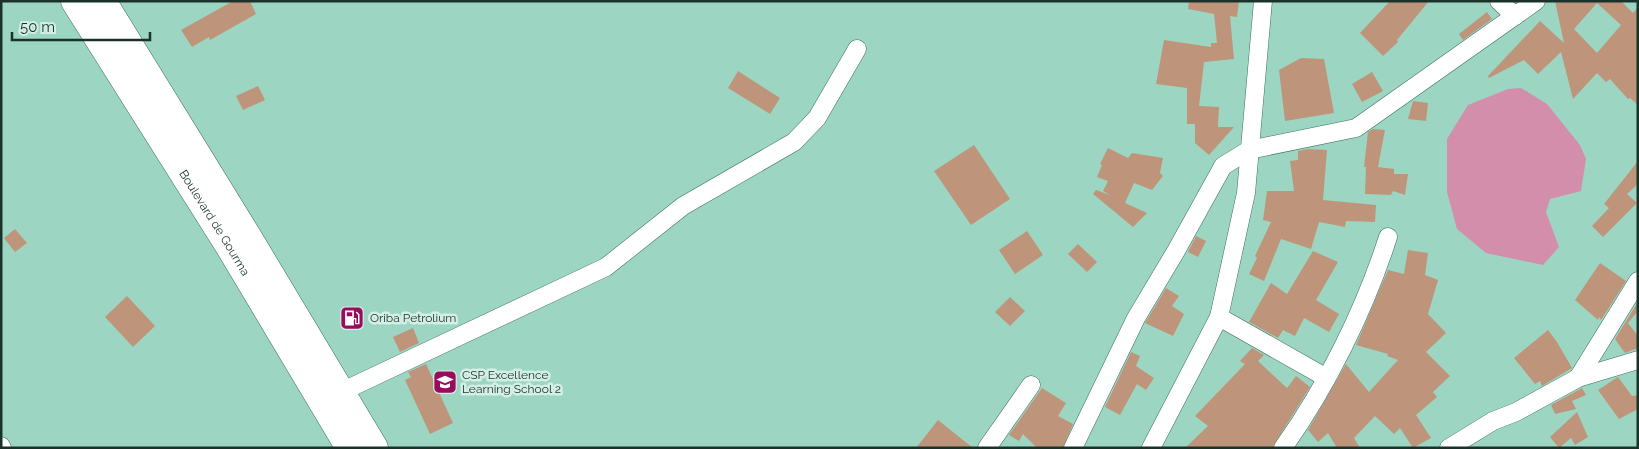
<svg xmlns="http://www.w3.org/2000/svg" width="1639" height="449" font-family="Raleway,sans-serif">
	<rect width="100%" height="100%" fill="#9dd5c3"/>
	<!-- water -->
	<path fill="#d28eaa" d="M 1521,88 L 1547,104 L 1580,145 L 1586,159 L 1581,191 L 1550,199 L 1546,212 L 1559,247 L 1543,265 L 1486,253 L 1457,229 L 1447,192 L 1447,139 L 1468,105 L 1508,89 Z"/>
	<!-- building -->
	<g fill="#be957a" fill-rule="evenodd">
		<path d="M 233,1 L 250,1 L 256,14 L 210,40 L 209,37 L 192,47 L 181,30 Z"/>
		<path d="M 1189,1 L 1239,1 L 1237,17 L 1230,16 L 1234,59 L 1204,62 L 1199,106 L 1219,107 L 1218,127 L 1234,127 L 1209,155 L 1195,143 L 1195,124 L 1187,124 L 1187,88 L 1156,84 L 1164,40 L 1211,47 L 1211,43 L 1217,43 L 1214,14 L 1188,9 Z"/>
		<path d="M 1390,1 L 1429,1 L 1397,40 L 1398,42 L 1383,56 L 1360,33 Z"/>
		<path d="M 1555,1 L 1621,1 L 1633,13 L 1638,7 L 1638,105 L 1630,98 L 1628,99 L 1610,79 L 1606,82 L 1597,73 L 1573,99 L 1561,52 L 1538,74 L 1524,60 L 1489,78 L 1488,76 L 1540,21 L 1564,43 ZM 1597,3 L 1621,25 L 1597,53 L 1574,29 Z"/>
		<path d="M 1487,12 L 1492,19 L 1463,40 L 1459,34 Z"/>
		<path d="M 1301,58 L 1324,59 L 1334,113 L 1285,121 L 1279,70 Z"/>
		<path d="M 738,71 L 780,98 L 770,114 L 728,88 Z"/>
		<path d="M 1372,72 L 1383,91 L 1362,102 L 1352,84 Z"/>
		<path d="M 258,86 L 265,100 L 243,110 L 236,96 Z"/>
		<path d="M 1413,101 L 1428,103 L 1426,121 L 1408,119 Z"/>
		<path d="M 1373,129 L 1385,130 L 1378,167 L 1394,169 L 1394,174 L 1408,174 L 1405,195 L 1393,191 L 1391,195 L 1365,194 L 1366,167 L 1364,167 L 1368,132 Z"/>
		<path d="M 974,145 L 1010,199 L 971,225 L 934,171 Z"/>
		<path d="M 1108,148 L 1128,158 L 1132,153 L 1163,158 L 1160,173 L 1163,176 L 1152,190 L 1134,183 L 1125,203 L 1147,213 L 1133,227 L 1093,194 L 1096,190 L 1110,195 L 1103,191 L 1108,181 L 1097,177 L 1102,165 L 1100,164 Z"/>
		<path d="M 1308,149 L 1327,150 L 1323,200 L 1376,205 L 1375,222 L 1346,221 L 1345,227 L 1319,222 L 1311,249 L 1281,239 L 1264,281 L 1249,274 L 1257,258 L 1255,256 L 1271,222 L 1263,220 L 1267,191 L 1294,191 L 1290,161 L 1298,160 L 1298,151 Z"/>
		<path d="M 1638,161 L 1638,184 L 1627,194 L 1637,203 L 1603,237 L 1592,226 L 1609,208 L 1604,204 Z"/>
		<path d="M 15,229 L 27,243 L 15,252 L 4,238 Z"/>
		<path d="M 1027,231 L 1043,255 L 1015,274 L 999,250 Z"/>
		<path d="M 1196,236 L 1206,241 L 1198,257 L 1188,252 Z"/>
		<path d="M 1078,244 L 1097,262 L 1087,272 L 1068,254 Z"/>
		<path d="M 1408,250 L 1428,253 L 1425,275 L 1438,280 L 1428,314 L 1446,333 L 1426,352 L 1450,376 L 1433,392 L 1437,397 L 1416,415 L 1431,438 L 1413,448 L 1400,428 L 1394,434 L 1375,416 L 1354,438 L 1360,448 L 1337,448 L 1328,433 L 1318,442 L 1308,430 L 1346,364 L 1369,392 L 1398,360 L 1387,356 L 1388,354 L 1356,345 L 1388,270 L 1404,274 Z"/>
		<path d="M 1313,251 L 1338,262 L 1316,300 L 1339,314 L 1329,332 L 1304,318 L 1295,336 L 1283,330 L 1278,338 L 1249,322 L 1271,283 L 1287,294 Z"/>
		<path d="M 1600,263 L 1626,281 L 1601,320 L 1599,317 L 1598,320 L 1575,300 Z"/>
		<path d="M 1166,288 L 1179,296 L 1172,306 L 1184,314 L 1173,336 L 1145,323 Z"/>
		<path d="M 127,296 L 155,326 L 133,347 L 105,317 Z"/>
		<path d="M 1010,297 L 1025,311 L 1010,326 L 995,312 Z"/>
		<path d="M 1638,302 L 1638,311 L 1628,323 L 1638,336 L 1638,348 L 1625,353 L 1615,339 Z"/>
		<path d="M 413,328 L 419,343 L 400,352 L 393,337 Z"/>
		<path d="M 1548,330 L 1557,342 L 1572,368 L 1542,386 L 1540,381 L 1535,384 L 1514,358 Z"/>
		<path d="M 1252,348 L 1264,355 L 1258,361 L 1287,388 L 1296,376 L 1310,387 L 1272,448 L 1185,448 L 1208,426 L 1195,416 L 1245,364 L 1240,361 Z"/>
		<path d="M 1131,352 L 1140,356 L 1136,366 L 1154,378 L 1146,390 L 1137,384 L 1120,415 L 1105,407 Z"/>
		<path d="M 426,364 L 453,423 L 430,434 L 405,380 L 411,377 L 408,372 Z"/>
		<path d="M 1618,377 L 1632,396 L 1638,395 L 1638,409 L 1619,419 L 1598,390 Z"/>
		<path d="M 1042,388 L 1066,403 L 1058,416 L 1073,424 L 1063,448 L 1037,448 L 1023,434 L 1019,441 L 1009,435 Z"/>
		<path d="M 1582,388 L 1586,395 L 1572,401 L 1576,409 L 1555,414 L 1551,405 Z"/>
		<path d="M 1577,412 L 1588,437 L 1575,445 L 1571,438 L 1559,448 L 1550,437 Z"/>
		<path d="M 938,420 L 973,448 L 916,448 Z"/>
	</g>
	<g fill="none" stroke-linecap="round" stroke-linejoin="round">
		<!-- minor casing -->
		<g stroke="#3a6f60" stroke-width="19">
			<g id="minor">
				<path d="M 1499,1 L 1515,16"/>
				<path d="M 1219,317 L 1325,377"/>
				<path d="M 1578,378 L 1638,281"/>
				<path d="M 341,392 L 606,267 L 683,206 L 794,142 L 817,118 L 857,49"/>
				<path d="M 1,446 L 2,448"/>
				<path d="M 987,448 L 1031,385"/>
				<path d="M 1073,448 L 1136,318 L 1176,251 L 1223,166 L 1249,150 L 1356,128 L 1536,1"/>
				<path d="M 1151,448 L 1219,317 L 1246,193 L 1263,1"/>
				<path d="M 1283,448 C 1327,386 1365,309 1388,237"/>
				<path d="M 1449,448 L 1493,421 L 1516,412 L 1578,378 L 1638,360"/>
			</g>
		</g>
		<!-- trunk casing -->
		<g stroke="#3a6f60" stroke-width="29">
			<g id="trunk">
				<path id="s1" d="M 75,1 L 230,247 L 350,448"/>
				<path d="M 102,1 L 247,236 L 374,448"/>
			</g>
		</g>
		<!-- minor -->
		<use href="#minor" stroke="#fff" stroke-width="18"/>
		<!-- trunk -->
		<use href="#trunk" stroke="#fff" stroke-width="28"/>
	</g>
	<!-- icons -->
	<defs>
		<g id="fuel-square" transform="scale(1.25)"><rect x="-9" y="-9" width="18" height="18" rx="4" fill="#990b5d" stroke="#d3efe6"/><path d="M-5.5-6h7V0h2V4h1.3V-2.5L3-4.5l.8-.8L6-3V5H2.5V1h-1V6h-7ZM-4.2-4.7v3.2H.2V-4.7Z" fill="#fff"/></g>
		<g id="school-square" transform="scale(1.25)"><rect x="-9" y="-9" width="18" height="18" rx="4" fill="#990b5d" stroke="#d3efe6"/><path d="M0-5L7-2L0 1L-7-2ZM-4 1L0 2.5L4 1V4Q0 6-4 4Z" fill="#fff"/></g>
	</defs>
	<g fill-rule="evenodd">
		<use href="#fuel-square" x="352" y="318"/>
		<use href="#school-square" x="445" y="382"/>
	</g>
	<g text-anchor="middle" stroke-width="5" stroke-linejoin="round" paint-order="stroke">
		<!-- street labels -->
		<g font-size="12" fill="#1b322b" stroke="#d3efe6">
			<text dy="4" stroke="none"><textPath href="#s1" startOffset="262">Boulevard de Gourma</textPath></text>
		</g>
		<!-- poi labels -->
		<g font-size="12" fill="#1b322b" stroke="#d3efe6" text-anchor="start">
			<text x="370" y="322">Oriba Petrolium</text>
			<text x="462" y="379">CSP Excellence<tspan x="462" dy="14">Learning School 2</tspan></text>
		</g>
	</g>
	<!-- border -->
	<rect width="1639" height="449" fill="none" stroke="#1b322b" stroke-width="5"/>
	<!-- scale -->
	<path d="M12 32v8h138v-8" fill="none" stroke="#1b322b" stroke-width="2.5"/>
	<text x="20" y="32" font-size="15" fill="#1b322b" stroke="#d3efe6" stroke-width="4" paint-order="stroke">50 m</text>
</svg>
